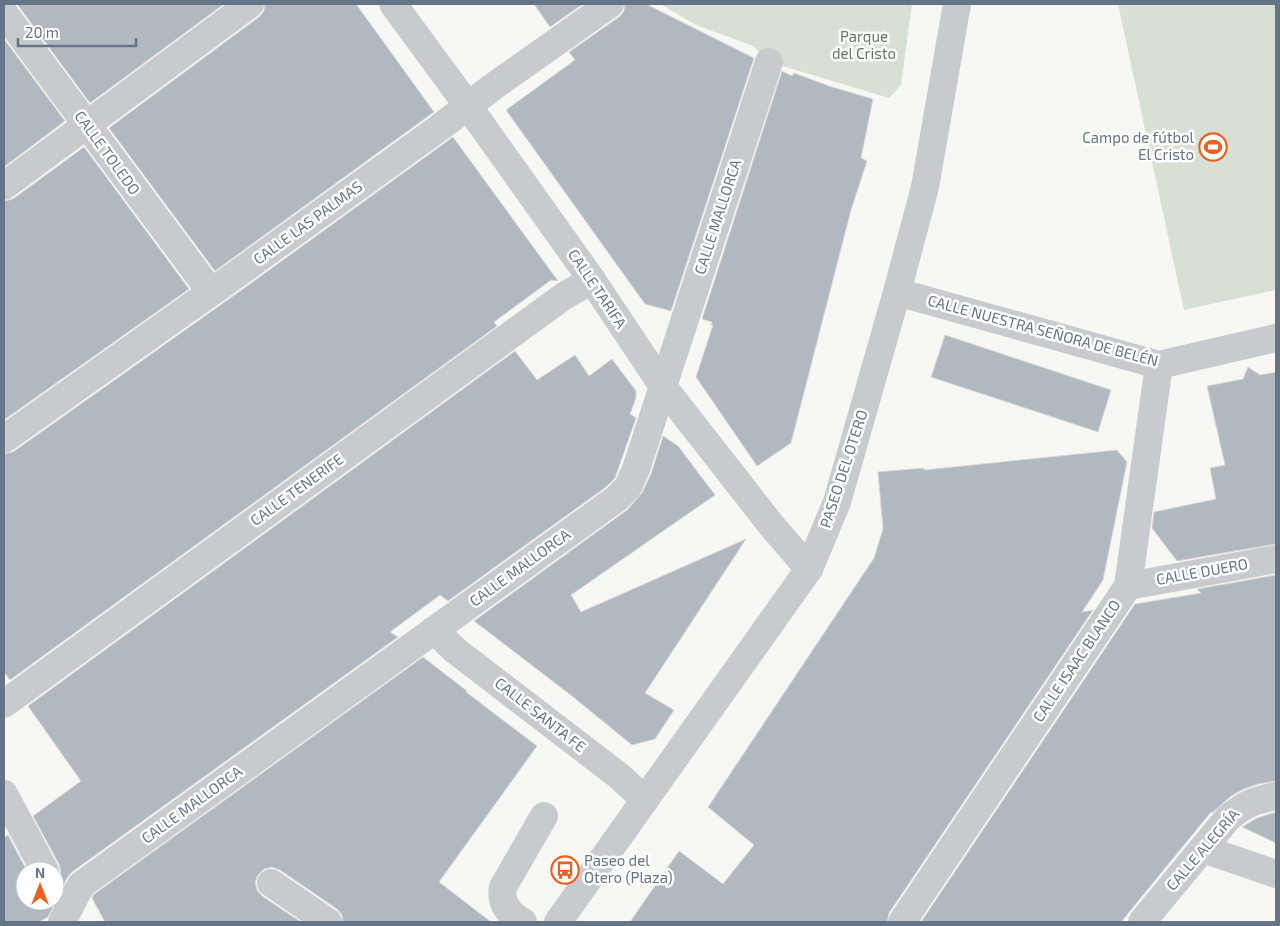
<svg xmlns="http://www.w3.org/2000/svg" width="1280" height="926" font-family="'Exo 2',sans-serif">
	<rect width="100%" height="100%" fill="#f7f8f4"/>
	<!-- green -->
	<g fill="#d8e0d5">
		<path d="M 660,4 L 912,4 L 901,85 L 889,98 L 769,62 L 753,46 L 696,25 Z"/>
		<path d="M 1118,4 L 1276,4 L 1276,290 L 1184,310 Z"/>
	</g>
	<!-- building -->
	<g fill="#b2b8bf" stroke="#d9d9d7">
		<path d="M 17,4 L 224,4 L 90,103 Z"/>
		<path d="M 265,4 L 356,4 L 434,112 L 215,271 L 109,128 L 259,17 L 264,11 Z"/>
		<path d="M 534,4 L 583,4 L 550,27 Z"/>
		<path d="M 625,4 L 646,4 L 754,58 L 671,311 L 645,304 L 506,110 L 575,60 L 569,52 L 619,17 L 624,11 Z"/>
		<path d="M 4,39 L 65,121 L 4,167 Z"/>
		<path d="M 782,71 L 792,76 L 794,73 L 829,86 L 873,99 L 861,158 L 867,161 L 851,210 L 791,443 L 757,466 L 696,377 L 713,325 L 711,325 L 712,322 L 702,319 Z"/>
		<path d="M 453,137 L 558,281 L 551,280 L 494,322 L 497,326 L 10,680 L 4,672 L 4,454 L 13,452 L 243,289 Z"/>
		<path d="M 84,147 L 189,289 L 4,420 L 4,201 L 13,199 Z"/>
		<path d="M 945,335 L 1111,390 L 1098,432 L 931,377 Z"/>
		<path d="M 515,351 L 537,380 L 575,355 L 589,376 L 612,359 L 636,391 L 636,398 L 630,414 L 636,418 L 615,478 L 606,487 L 448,601 L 440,595 L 390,632 L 398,637 L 72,872 L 67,878 L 48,917 L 39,922 L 4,922 L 4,838 L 8,835 L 27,871 L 25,871 L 25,901 L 55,901 L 55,882 L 58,879 L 61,872 L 59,864 L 33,816 L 81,781 L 28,706 Z"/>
		<path d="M 1248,367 L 1260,375 L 1276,372 L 1276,544 L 1177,561 L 1152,528 L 1154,512 L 1216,499 L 1210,468 L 1225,465 L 1207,386 L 1243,379 Z"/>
		<path d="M 663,436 L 678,446 L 715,495 L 571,595 L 581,612 L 746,539 L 645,693 L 674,710 L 655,739 L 632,745 L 572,696 L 474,621 L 627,510 L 642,493 L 651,474 Z"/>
		<path d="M 1117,450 L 1127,462 L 1103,580 L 1082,612 L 1093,610 L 889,913 L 887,922 L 630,922 L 679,851 L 723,884 L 754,845 L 708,807 L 874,558 L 883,529 L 878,472 L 924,468 L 924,470 Z"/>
		<path d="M 1276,575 L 1276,781 L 1258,784 L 1244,789 L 1231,796 L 1212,813 L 1211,812 L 1121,922 L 921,922 L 1135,604 L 1201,593 L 1197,589 Z"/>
		<path d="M 423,657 L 467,691 L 466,692 L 537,746 L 439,882 L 491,922 L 343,922 L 342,915 L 337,909 L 280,870 L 272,867 L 264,869 L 258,875 L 255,882 L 257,890 L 262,896 L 301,922 L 105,922 L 92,898 L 93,895 Z"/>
		<path d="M 1276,812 L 1276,843 L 1242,827 L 1257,818 Z"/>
	</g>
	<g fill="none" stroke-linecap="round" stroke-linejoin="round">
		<!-- minor -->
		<g stroke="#c7cbce" stroke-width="28">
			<path d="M 393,4 L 468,106 L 592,280 L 664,388 L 772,526 L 809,569"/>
			<path d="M 4,13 L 211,292"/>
			<path d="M 4,186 L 250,4"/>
			<path d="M 897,292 L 1159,365 L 1276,338"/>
			<path d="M 4,439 L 234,276 L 439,128 L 494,86 L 610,4"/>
			<path d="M 1128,586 L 1276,559"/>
			<path d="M 434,630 L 456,651 L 619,776 L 645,800"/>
			<path d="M 4,704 L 564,296 L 592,280"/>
			<path d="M 4,794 L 45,871"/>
			<path d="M 1203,849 L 1276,874"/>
			<path d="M 271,883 L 328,922"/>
			<path d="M 62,922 L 81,885 L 616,499 L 628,487 L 636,469 L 769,62"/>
			<path d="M 523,922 C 509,914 500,903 503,887 L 544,816"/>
			<path d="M 558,922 L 809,569 L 837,502 L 897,292 L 925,187 L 957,4"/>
			<path d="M 902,922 L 1128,586 L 1159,365"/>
			<path d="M 1142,922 L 1228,818 C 1245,804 1255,800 1276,796"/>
		</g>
	</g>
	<!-- icons -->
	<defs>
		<g id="stadium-ring" transform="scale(1.4375)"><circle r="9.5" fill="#fff" stroke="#ed5e1f" stroke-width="1.5"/><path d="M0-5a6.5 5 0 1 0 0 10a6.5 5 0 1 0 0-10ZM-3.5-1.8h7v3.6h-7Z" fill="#ed5e1f"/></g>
		<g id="bus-ring" transform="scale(1.4375)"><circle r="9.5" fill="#fff" stroke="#ed5e1f" stroke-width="1.5"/><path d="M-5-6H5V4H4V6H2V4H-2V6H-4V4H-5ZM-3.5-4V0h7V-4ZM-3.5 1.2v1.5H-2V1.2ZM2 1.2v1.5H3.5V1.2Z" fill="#ed5e1f"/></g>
	</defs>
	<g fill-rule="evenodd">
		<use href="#stadium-ring" x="1213" y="147"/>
		<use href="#bus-ring" x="565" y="870"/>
	</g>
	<g text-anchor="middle" stroke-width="5" stroke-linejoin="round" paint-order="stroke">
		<!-- park labels -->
		<g font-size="15" fill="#637960" stroke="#fff">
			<text x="864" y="42">Parque<tspan x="864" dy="17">del Cristo</tspan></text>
		</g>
		<!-- poi labels -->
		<g font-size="15" fill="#657587" stroke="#fff" text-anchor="end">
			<text x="1194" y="143">Campo de fútbol<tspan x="1194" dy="17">El Cristo</tspan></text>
			<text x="584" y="866" text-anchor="start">Paseo del<tspan x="584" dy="17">Otero (Plaza)</tspan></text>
		</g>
		<!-- street labels -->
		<g font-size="15" fill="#657587" stroke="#fff">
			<text transform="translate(107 153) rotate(54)" y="5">CALLE TOLEDO</text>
			<text transform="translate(718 217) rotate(-72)" y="5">CALLE MALLORCA</text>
			<text transform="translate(308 223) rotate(-36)" y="5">CALLE LAS PALMAS</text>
			<text transform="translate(597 289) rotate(56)" y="5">CALLE TARIFA</text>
			<text transform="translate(1043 331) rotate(15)" y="5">CALLE NUESTRA SEÑORA DE BELÉN</text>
			<text transform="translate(844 469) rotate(-72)" y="5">PASEO DEL OTERO</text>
			<text transform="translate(297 490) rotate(-36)" y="5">CALLE TENERIFE</text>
			<text transform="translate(520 568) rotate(-36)" y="5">CALLE MALLORCA</text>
			<text transform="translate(1202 572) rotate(-10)" y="5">CALLE DUERO</text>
			<text transform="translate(1077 661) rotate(-56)" y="5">CALLE ISAAC BLANCO</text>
			<text transform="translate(540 715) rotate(38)" y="5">CALLE SANTA FE</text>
			<text transform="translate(192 805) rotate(-36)" y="5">CALLE MALLORCA</text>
			<text transform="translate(1203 850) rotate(-49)" y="5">CALLE ALEGRÍA</text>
		</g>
	</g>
	<!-- border -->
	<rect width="1280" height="926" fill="none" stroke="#657587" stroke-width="10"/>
	<!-- north arrow -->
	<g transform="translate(40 886)"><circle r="24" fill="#ffffff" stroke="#c1c8cf"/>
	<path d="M0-4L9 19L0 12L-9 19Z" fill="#ed5e1f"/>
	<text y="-8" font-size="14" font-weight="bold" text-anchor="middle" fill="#657587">N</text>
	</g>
	<!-- scale -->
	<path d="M18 38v8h118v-8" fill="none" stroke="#657587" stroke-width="2.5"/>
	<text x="25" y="38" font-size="15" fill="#657587" stroke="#ffffff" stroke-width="4" paint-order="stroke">20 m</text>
</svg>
